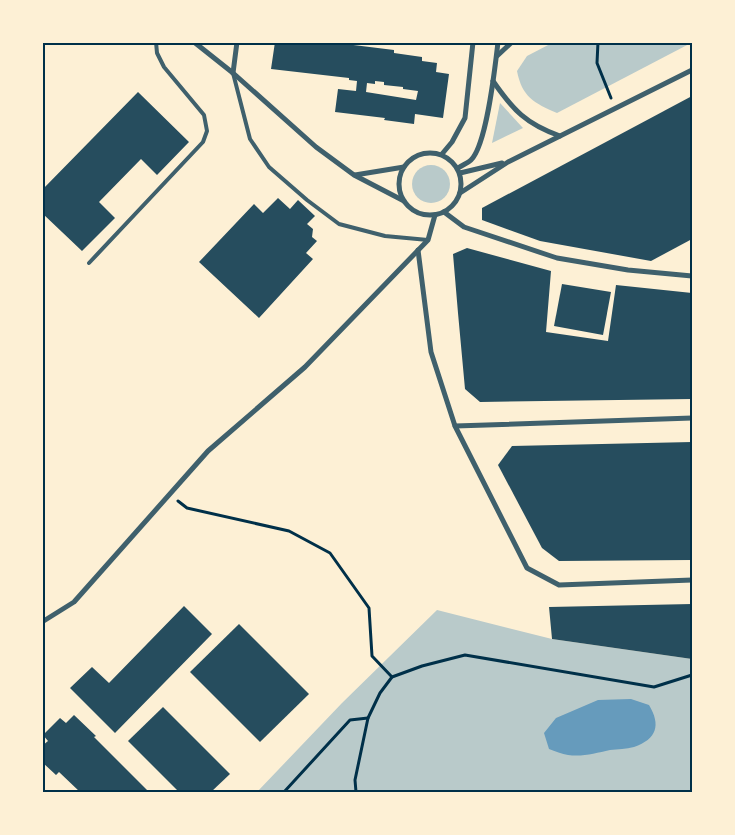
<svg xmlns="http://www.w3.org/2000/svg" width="735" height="835" font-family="Poppins,sans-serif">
	<rect width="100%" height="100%" fill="#fdf0d5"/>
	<!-- green -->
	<g fill="#b9caca">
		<path d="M 552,43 L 691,43 L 557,113 C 534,103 522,97 517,71 L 527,56 Z"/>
		<path d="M 500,103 L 523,128 L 492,143 Z"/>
		<circle cx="431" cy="184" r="19"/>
		<path d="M 437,610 L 552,639 L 692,659 L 692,792 L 257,792 L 342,703 Z"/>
	</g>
	<!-- water -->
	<path fill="#669bbc" d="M 631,699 L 649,705 C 661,725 657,739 634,747 C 626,749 618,749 610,750 C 596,753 583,757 568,755 C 562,754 555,751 549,749 L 544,733 L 556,718 L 598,700 Z"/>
	<!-- building -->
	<g fill="#264d5e" fill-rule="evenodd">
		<path d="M 275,42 L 329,42 L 394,50 L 394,53 L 422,57 L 422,61 L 437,63 L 436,72 L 449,74 L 443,118 L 415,114 L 414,124 L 384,120 L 385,118 L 335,112 L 338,89 L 356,91 L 357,81 L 349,80 L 349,78 L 271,69 ZM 375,81 L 384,82 L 384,85 L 403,87 L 403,89 L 418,91 L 416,100 L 366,92 L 367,83 L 375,84 Z"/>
		<path d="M 138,92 L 189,142 L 157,175 L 141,159 L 99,202 L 115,218 L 82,251 L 42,213 L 42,190 Z"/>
		<path d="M 692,96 L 692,239 L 651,261 L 540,241 L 482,220 L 482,208 Z"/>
		<path d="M 278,198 L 290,209 L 298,200 L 315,216 L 307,224 L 313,229 L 312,237 L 317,241 L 306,253 L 313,259 L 259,318 L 199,262 L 254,204 L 263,213 Z"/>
		<path d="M 467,248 L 551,271 L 546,332 L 608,341 L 616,285 L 692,293 L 692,399 L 480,402 L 465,389 L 458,313 L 453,254 Z"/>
		<path d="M 562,284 L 611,292 L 603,335 L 554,326 Z"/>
		<path d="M 692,442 L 692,560 L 559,561 L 542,548 L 498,465 L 512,446 Z"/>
		<path d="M 692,604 L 692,659 L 552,639 L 549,607 Z"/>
		<path d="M 184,606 L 212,634 L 115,733 L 70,688 L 92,667 L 109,683 Z"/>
		<path d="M 239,624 L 309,694 L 260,742 L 190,672 Z"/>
		<path d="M 163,707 L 230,774 L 211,792 L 179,792 L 128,741 Z"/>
		<path d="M 74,715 L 96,736 L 94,737 L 149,792 L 80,792 L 59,772 L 56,775 L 42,762 L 42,746 L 48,741 L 43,735 L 60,718 L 66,723 Z"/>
	</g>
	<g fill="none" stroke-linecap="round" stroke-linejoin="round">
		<!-- path -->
		<g stroke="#003049" stroke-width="3">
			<path d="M 598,42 L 597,63 L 611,98"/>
			<path d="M 178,501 L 187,508 L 289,531 L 330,553 L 369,608 L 372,656 L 392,677"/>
			<path d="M 284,792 L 350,720 L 368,718"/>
			<path d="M 356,792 L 355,780 L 368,718 L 380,693 L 392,677 L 422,666 L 465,655 L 654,687 L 692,675"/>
		</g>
		<!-- service -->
		<g stroke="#3f606c" stroke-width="4">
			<path d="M 233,73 L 250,139 L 269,167 L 307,200 L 339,224 L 385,236 L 428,240"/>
			<path d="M 89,263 L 203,142 L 207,131 L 204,115 L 164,67 L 157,53 L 156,42"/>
		</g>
		<!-- minor -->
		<g stroke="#3f606c" stroke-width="5">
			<path d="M 194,42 L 233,73 L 316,147 L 354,175 L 404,201"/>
			<path d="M 497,56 L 512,42"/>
			<path d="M 233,73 L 237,42"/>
			<path d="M 493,81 C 513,110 526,124 560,136"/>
			<circle cx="430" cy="184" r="31"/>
			<path d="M 442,154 L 452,142 L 465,118 L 473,42"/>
			<path d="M 458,168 C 462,165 468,163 471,160 C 487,144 495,67 498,42"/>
			<path d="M 460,173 L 502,163"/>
			<path d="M 355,175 L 404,167"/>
			<path d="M 460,193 L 508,162 L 692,70"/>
			<path d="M 444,212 L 464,227 L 557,258 L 628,270 L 692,276"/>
			<path d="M 418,250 L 431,352 L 455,426 L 527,568 L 559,585 L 692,580"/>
			<path d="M 455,426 L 692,418"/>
			<path d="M 42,622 L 74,602 L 208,451 L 305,367 L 428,240 L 435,215"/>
		</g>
	</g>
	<!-- border -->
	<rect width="735" height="835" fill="none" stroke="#fdf0d5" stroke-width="88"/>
	<rect x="44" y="44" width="647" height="747" fill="none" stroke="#003049" stroke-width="2"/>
</svg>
